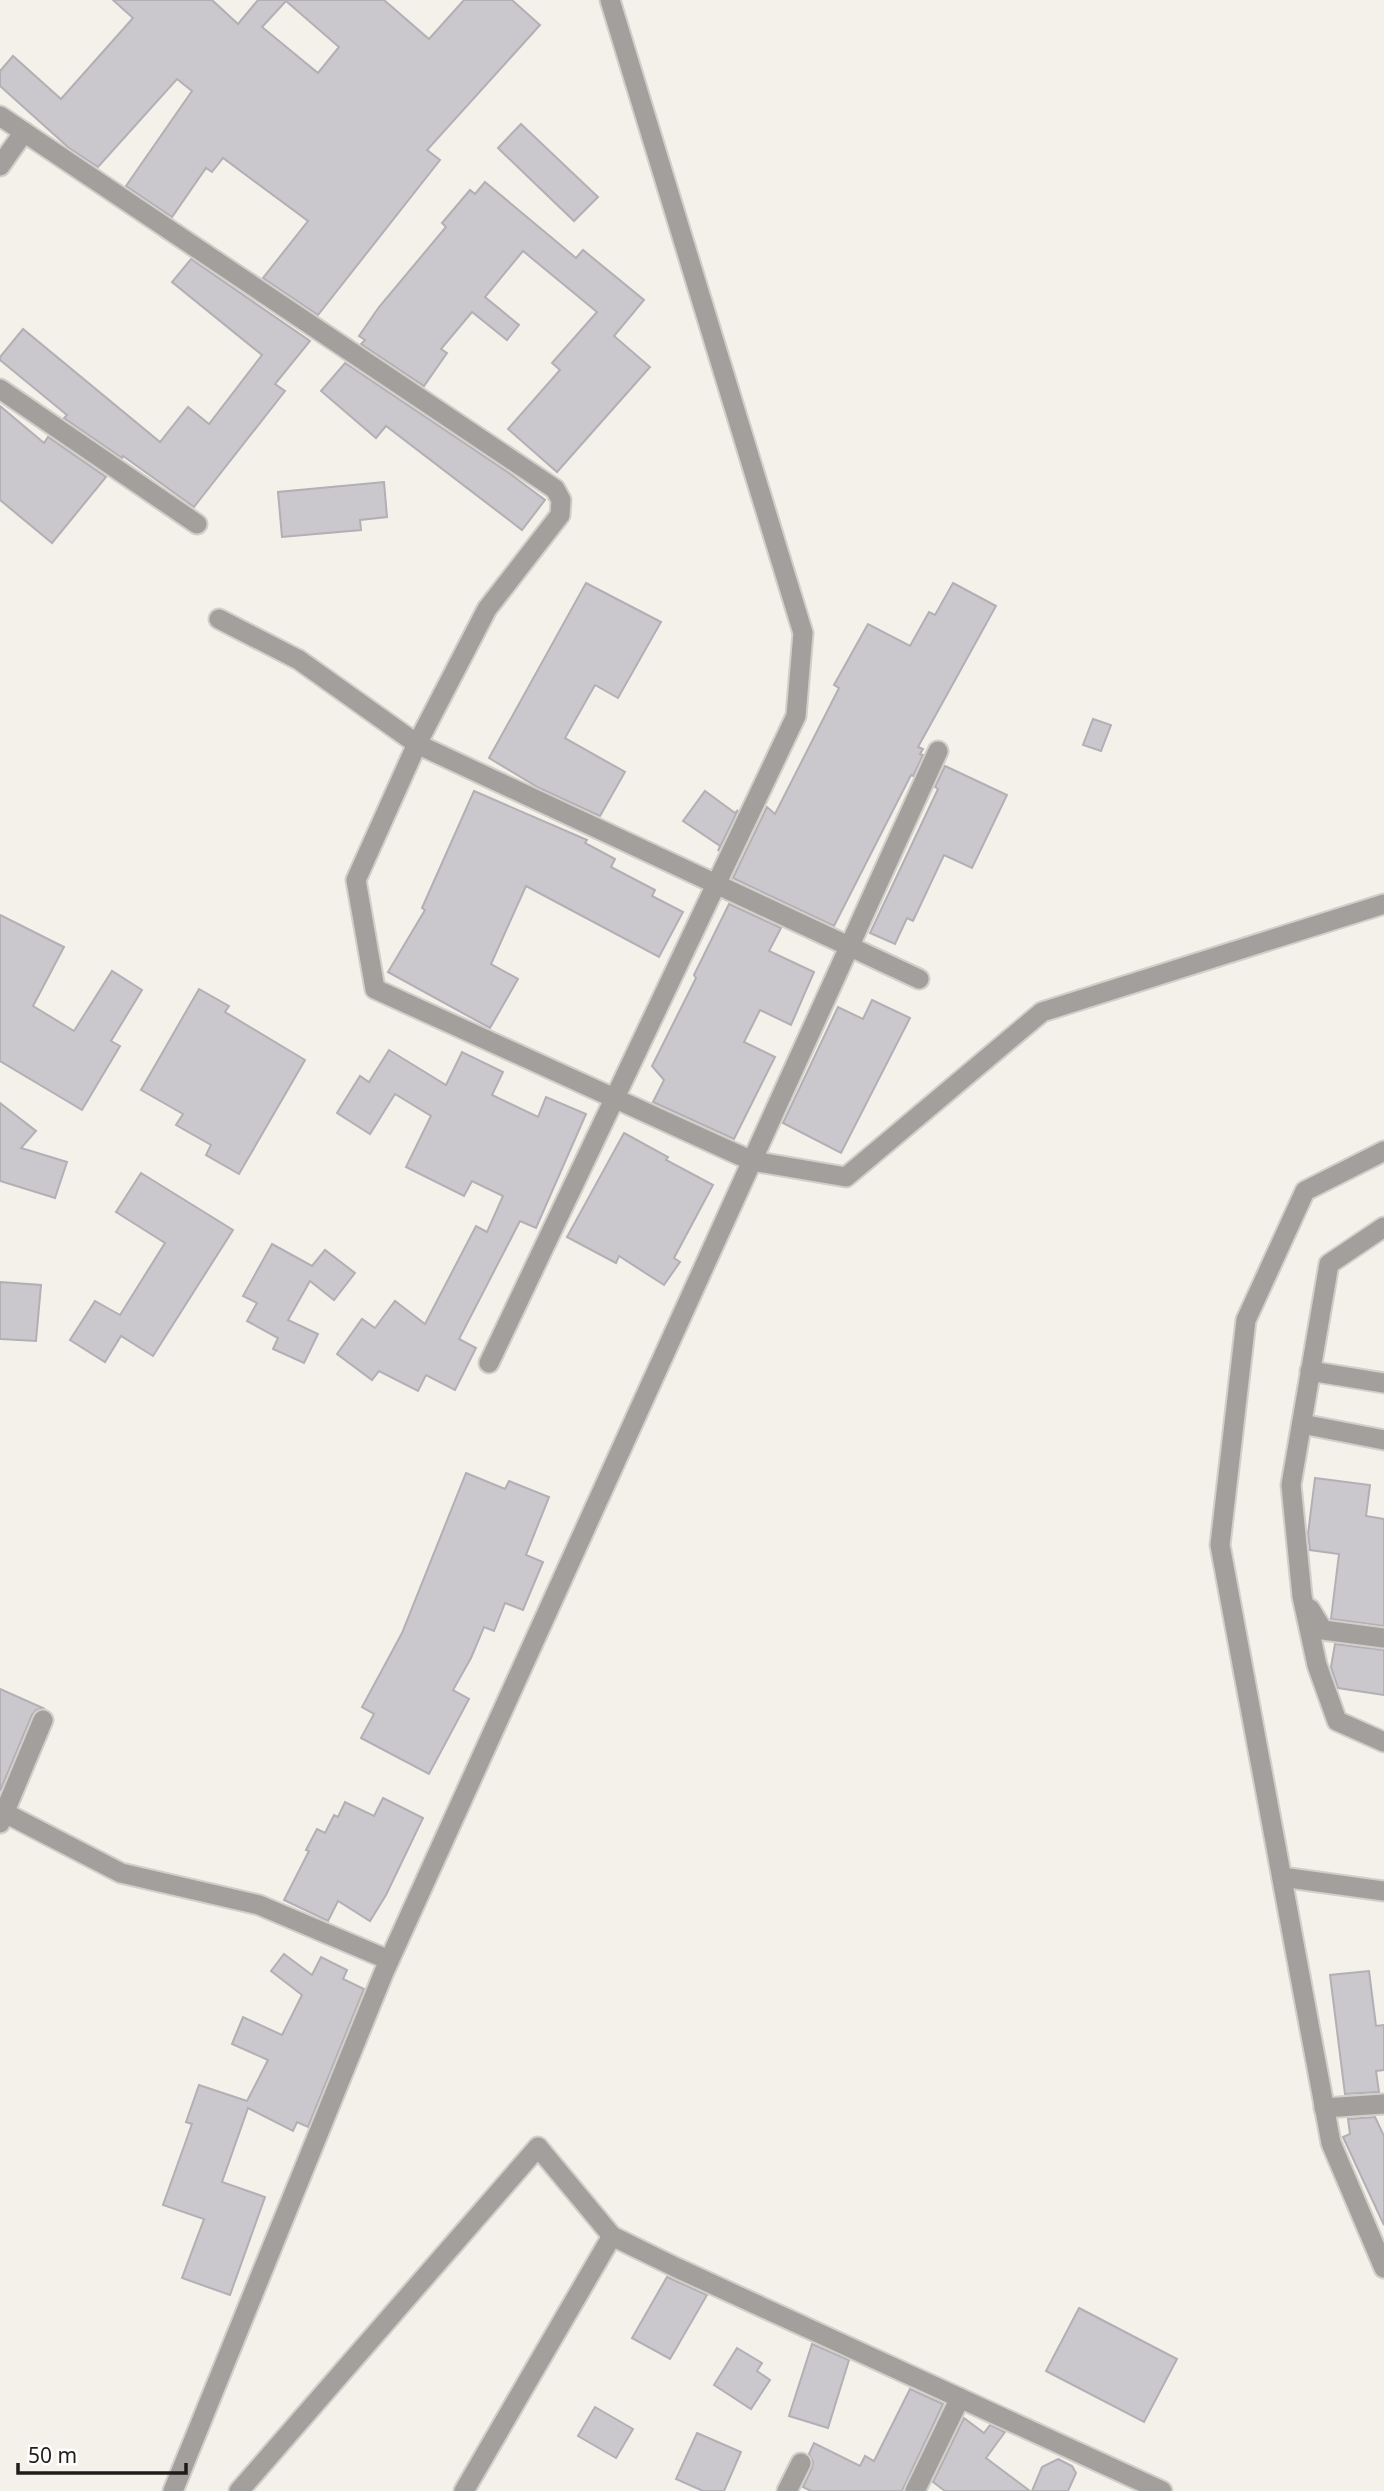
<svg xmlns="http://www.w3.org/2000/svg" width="1384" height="2491" font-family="'Noto Sans',sans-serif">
	<rect width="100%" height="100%" fill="#f4f0ea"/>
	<!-- building -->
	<g fill="#cac7cd" stroke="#b2afb5" stroke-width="2" fill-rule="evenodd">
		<path d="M 113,0 L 212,0 L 238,24 L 258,0 L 384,0 L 429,39 L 464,0 L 512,0 L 540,25 L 427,150 L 440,160 L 318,315 L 263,278 L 308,221 L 223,158 L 212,172 L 206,168 L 172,217 L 126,186 L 192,91 L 177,79 L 98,167 L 69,148 L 0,86 L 0,71 L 13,56 L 61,99 L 133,18 ZM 286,1 L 339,47 L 318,73 L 262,27 Z"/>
		<path d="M 521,124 L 598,197 L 574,221 L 498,148 Z"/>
		<path d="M 485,182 L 576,258 L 583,250 L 644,300 L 614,336 L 650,367 L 557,472 L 508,429 L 560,370 L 552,363 L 597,312 L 523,251 L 485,297 L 519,325 L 507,340 L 472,312 L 441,349 L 447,353 L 424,386 L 361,344 L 365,340 L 359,336 L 379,307 L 446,227 L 442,223 L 470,190 L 475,194 Z"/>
		<path d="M 191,259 L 310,341 L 275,384 L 285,391 L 194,507 L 123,456 L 122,458 L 64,418 L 67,415 L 0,360 L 0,357 L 23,329 L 160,442 L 188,407 L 209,424 L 262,355 L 172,282 Z"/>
		<path d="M 345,363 L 509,473 L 545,500 L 522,530 L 386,426 L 376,438 L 321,391 Z"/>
		<path d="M 0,406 L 44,443 L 48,437 L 106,477 L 52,543 L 0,500 Z"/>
		<path d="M 384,482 L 387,517 L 360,520 L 361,530 L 282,537 L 278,492 Z"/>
		<path d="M 586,583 L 661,622 L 618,698 L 595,685 L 565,738 L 625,772 L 600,816 L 539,788 L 489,758 Z"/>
		<path d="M 953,583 L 996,606 L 918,747 L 923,749 L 920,754 L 923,755 L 913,776 L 911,775 L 834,926 L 733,878 L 767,807 L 775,814 L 839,688 L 834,685 L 868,624 L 910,646 L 929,612 L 935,615 Z"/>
		<path d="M 1093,719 L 1111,725 L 1101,751 L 1083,745 Z"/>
		<path d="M 945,766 L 1007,795 L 972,868 L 944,855 L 913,921 L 907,918 L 895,944 L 870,933 L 938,789 L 935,787 Z"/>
		<path d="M 474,791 L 587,840 L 585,843 L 615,859 L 611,867 L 655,890 L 652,896 L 683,912 L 659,957 L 526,886 L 491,964 L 518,979 L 490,1028 L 388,972 L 425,910 L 422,908 Z"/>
		<path d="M 705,791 L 735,813 L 738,810 L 718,851 L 720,846 L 683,821 Z"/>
		<path d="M 729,904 L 781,928 L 769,951 L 814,972 L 791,1025 L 760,1010 L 744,1042 L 775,1057 L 734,1139 L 653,1102 L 664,1080 L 652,1066 L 696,978 L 694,975 Z"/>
		<path d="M 0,915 L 64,947 L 33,1006 L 74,1031 L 112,971 L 142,990 L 111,1041 L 120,1046 L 82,1110 L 0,1061 Z"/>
		<path d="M 199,989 L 229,1006 L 225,1012 L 305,1060 L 239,1174 L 206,1155 L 211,1145 L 176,1125 L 183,1114 L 141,1090 Z"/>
		<path d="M 872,1000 L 910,1018 L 841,1153 L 783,1123 L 838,1007 L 863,1019 Z"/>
		<path d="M 389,1050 L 446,1085 L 462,1052 L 503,1072 L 492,1095 L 538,1117 L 546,1097 L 586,1114 L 536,1228 L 520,1221 L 459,1339 L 476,1348 L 455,1390 L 426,1375 L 418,1391 L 379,1371 L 372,1380 L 337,1354 L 362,1319 L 375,1328 L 395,1301 L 425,1324 L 476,1226 L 487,1232 L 503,1196 L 472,1181 L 464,1196 L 406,1167 L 431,1116 L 395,1094 L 370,1134 L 337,1113 L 360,1076 L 369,1082 Z"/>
		<path d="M 0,1103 L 36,1131 L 21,1148 L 67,1162 L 55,1198 L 0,1181 Z"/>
		<path d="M 624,1133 L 668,1157 L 666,1160 L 713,1185 L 674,1258 L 680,1262 L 664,1285 L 619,1256 L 616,1263 L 567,1237 Z"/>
		<path d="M 141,1173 L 233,1230 L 153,1356 L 121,1336 L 105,1362 L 70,1340 L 95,1301 L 120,1315 L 165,1243 L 116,1212 Z"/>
		<path d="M 272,1244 L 312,1266 L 325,1250 L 355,1273 L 334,1300 L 310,1281 L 288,1320 L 318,1334 L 304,1363 L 273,1349 L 278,1338 L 247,1321 L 257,1303 L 243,1296 Z"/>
		<path d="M 0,1282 L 41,1285 L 36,1341 L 0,1339 Z"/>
		<path d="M 466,1473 L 505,1489 L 509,1481 L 549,1497 L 526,1555 L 543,1562 L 523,1610 L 505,1603 L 494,1631 L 484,1627 L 471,1658 L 453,1690 L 469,1699 L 429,1774 L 361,1738 L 374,1714 L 362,1707 L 402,1633 Z"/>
		<path d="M 1315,1478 L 1370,1485 L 1366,1516 L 1384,1519 L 1384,1626 L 1331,1619 L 1339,1554 L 1310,1550 L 1308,1534 Z"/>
		<path d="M 1335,1644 L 1384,1650 L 1384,1695 L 1338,1688 L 1331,1667 Z"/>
		<path d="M 0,1689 L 43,1708 L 36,1710 L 32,1715 L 0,1791 Z"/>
		<path d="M 383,1798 L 423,1818 L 386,1895 L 370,1921 L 338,1901 L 328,1921 L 284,1900 L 309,1851 L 306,1850 L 317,1829 L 325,1833 L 334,1815 L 338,1817 L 345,1802 L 374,1816 Z"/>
		<path d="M 284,1954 L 312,1975 L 321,1957 L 347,1970 L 343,1979 L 364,1989 L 308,2127 L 297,2122 L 293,2131 L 248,2108 L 222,2182 L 265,2197 L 230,2295 L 182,2278 L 204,2219 L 163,2205 L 192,2124 L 186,2122 L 199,2085 L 247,2101 L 268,2060 L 232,2044 L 243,2017 L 282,2035 L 302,1995 L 271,1971 Z"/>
		<path d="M 1369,1971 L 1376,2026 L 1384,2025 L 1384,2070 L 1376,2071 L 1379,2092 L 1345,2094 L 1330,1975 Z"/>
		<path d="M 1375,2117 L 1384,2136 L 1384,2225 L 1343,2137 L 1350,2134 L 1348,2119 Z"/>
		<path d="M 667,2277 L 707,2295 L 670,2359 L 632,2338 Z"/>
		<path d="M 1079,2308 L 1177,2359 L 1144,2422 L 1046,2371 Z"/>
		<path d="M 812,2344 L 849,2360 L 828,2428 L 789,2416 Z"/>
		<path d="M 737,2348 L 762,2363 L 757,2371 L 770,2380 L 751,2409 L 714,2385 Z"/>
		<path d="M 910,2389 L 943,2404 L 902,2491 L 811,2491 L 803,2487 L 812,2468 L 813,2462 L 809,2454 L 814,2443 L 860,2466 L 865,2456 L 874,2461 Z"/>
		<path d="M 595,2407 L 633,2429 L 616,2458 L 578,2436 Z"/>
		<path d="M 964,2418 L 984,2433 L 990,2425 L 1005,2432 L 986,2458 L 1030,2491 L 945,2491 L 933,2482 Z"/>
		<path d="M 697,2433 L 741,2452 L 724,2491 L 703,2491 L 676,2479 Z"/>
		<path d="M 1058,2459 L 1072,2466 L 1076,2473 L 1068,2491 L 1032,2491 L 1042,2467 Z"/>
	</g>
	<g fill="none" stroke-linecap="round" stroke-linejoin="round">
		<!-- minor casing -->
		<g stroke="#d2cec9" stroke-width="23">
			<g id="minor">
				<path d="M 0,116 L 555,489 L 561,500 L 560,515 L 487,609 L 417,744 L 299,660 L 219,619"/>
				<path d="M 0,166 L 24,132"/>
				<path d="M 0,389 L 197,524"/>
				<path d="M 938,751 L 752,1161 L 846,1177 L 1042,1012 L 1384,904"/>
				<path d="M 1384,1151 L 1305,1191 L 1246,1320 L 1220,1545 L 1331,2143 L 1384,2268"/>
				<path d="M 1384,1227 L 1329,1264 L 1291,1485 L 1302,1596 L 1317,1665 L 1337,1721 L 1384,1742"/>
				<path d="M 489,1363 L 796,716 L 803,633 L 610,0"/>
				<path d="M 1310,1371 L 1384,1383"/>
				<path d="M 1302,1424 L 1384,1440"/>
				<path d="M 1310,1609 L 1323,1630 L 1384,1638"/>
				<path d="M 5,1813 L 121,1873 L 259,1905 L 389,1960"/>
				<path d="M 0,1823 L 43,1720"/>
				<path d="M 1282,1877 L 1384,1891"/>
				<path d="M 1324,2108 L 1384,2104"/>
				<path d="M 173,2491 L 384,1972 L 752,1161 L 375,989 L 356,880 L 417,744 L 919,979"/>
				<path d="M 464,2491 L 612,2236"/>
				<path d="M 787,2491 L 801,2463"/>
				<path d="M 915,2491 L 960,2398"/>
			</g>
		</g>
		<!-- tertiary casing -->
		<g stroke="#d2cec9" stroke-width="23">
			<path id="tertiary" d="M 239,2491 L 538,2147 L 612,2236 L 677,2268 L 1162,2491"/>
		</g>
		<!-- minor -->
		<use href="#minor" stroke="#a29f9d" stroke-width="19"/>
		<!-- tertiary -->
		<use href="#tertiary" stroke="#a29f9d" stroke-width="19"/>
	</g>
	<!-- scale -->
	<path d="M18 2463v10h168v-10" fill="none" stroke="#1e1d1b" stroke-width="3.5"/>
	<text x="28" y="2463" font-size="21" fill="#1e1d1b" stroke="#fffdfb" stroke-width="5" paint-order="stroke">50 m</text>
</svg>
